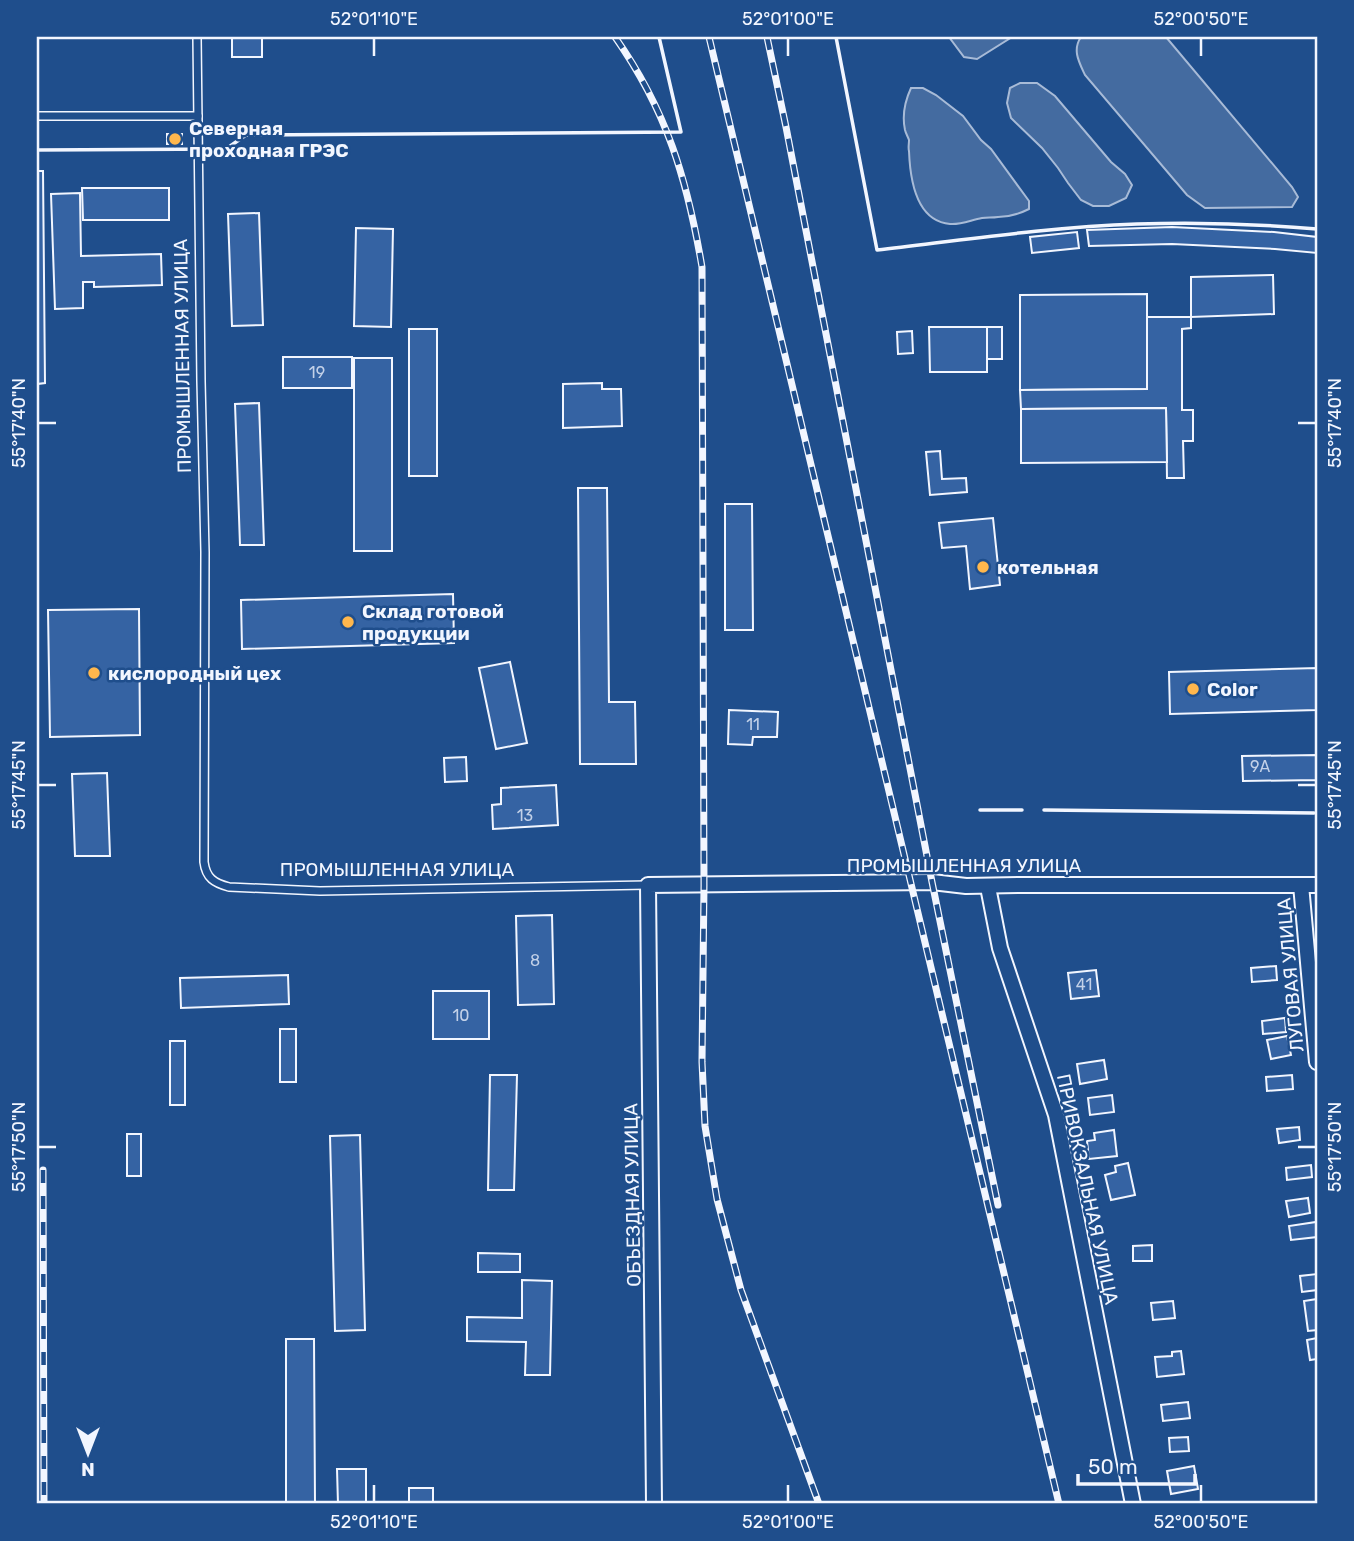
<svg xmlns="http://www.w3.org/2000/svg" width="1354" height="1541" font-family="Rubik,sans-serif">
	<rect width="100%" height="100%" fill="#1f4e8c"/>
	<!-- water -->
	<g fill="#446ba0" stroke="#a8bbd7" stroke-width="2">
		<path d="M 949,37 L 1012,37 L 977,59 L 964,57 Z"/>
		<path d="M 1081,37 L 1166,37 L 1292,187 L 1298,197 L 1292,207 L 1205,208 L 1187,195 L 1085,75 C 1079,62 1072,50 1081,37 Z"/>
		<path d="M 1020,83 L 1037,83 L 1055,96 L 1111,162 L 1125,174 L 1132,185 L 1126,198 L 1109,206 L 1093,206 L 1081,200 L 1068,183 L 1058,168 L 1042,148 L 1011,118 L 1007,103 L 1010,88 Z"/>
		<path d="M 911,88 L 923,88 L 936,95 L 963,116 L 981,140 L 991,149 L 1029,201 L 1029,209 C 1019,214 1009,217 998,217 C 992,218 987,217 982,218 C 971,220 961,225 950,224 C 916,221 910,178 909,151 C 908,148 909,144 909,140 C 908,137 906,134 905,130 C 902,116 905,101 911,88 Z"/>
	</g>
	<!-- building -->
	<g fill="#3563a3" stroke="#f2f6ff" stroke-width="2">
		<rect x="232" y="37" width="30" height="20"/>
		<rect x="167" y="134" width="15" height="10"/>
		<path d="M 37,171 L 43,171 L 45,383 L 37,384 Z"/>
		<path d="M 82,188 L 169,188 L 169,220 L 83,220 Z"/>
		<path d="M 80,193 L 81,256 L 161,254 L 162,285 L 94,287 L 94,282 L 83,282 L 83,308 L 55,309 L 51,194 Z"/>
		<path d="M 259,213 L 263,325 L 232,326 L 228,214 Z"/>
		<path d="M 1172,227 L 1274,232 L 1317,237 L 1317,253 L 1275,249 L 1172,244 L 1089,246 L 1087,230 Z"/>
		<path d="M 356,228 L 393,229 L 391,327 L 354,326 Z"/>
		<path d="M 1077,232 L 1079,248 L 1032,253 L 1030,237 Z"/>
		<path d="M 1273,275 L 1274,314 L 1191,317 L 1191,277 Z"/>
		<path d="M 1147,294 L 1147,389 L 1020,390 L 1020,295 Z"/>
		<path d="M 1147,317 L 1191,317 L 1191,328 L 1182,329 L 1182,410 L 1193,410 L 1193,441 L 1183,441 L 1184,478 L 1167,478 L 1166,408 L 1021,409 L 1020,390 L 1147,389 Z"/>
		<path d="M 929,327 L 987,327 L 987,372 L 930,372 Z"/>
		<rect x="987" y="327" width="15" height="32"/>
		<rect x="409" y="329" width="28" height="147"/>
		<path d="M 912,331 L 913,353 L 898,354 L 897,332 Z"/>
		<rect x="283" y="357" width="69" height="31"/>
		<rect x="354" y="358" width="38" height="193"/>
		<path d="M 602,383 L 602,389 L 621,389 L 622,426 L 563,428 L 563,384 Z"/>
		<path d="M 259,403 L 264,545 L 240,545 L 235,404 Z"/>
		<path d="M 1166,408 L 1167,462 L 1021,463 L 1021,409 Z"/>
		<path d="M 940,451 L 942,479 L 966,478 L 967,492 L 930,495 L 926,452 Z"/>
		<path d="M 578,488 L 607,488 L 609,702 L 635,702 L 636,764 L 580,764 Z"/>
		<path d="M 725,504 L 752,504 L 753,630 L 725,630 Z"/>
		<path d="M 993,518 L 1000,585 L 970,589 L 966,546 L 942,548 L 939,523 Z"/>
		<path d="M 453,594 L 454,643 L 242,649 L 241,600 Z"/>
		<path d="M 139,609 L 140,735 L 50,737 L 48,610 Z"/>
		<path d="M 510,662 L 527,743 L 496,749 L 479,668 Z"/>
		<path d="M 1317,668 L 1317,710 L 1170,714 L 1169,672 Z"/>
		<path d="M 729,710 L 778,712 L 777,737 L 753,737 L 752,745 L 728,744 Z"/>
		<path d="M 1317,755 L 1317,786 L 1316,780 L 1243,781 L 1242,756 Z"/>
		<path d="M 466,757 L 467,781 L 445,782 L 444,758 Z"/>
		<path d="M 107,773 L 110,856 L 75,856 L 72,774 Z"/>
		<path d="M 556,785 L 558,825 L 493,829 L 492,805 L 501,804 L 501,788 Z"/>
		<path d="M 552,915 L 554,1004 L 518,1005 L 516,916 Z"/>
		<path d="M 1276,966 L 1277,980 L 1252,982 L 1251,968 Z"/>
		<path d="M 1096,970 L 1099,996 L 1071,999 L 1068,973 Z"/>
		<path d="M 288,975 L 289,1004 L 181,1008 L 180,978 Z"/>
		<rect x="433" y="991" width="56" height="48"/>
		<path d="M 1285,1018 L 1286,1032 L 1263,1034 L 1262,1021 Z"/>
		<rect x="280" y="1029" width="16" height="53"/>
		<path d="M 1287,1036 L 1291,1055 L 1271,1059 L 1267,1040 Z"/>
		<rect x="170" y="1041" width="15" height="64"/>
		<path d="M 1104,1060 L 1107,1079 L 1080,1084 L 1077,1064 Z"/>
		<path d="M 490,1075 L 517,1075 L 514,1190 L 488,1190 Z"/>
		<path d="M 1292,1075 L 1293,1089 L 1267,1091 L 1266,1077 Z"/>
		<path d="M 1112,1095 L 1114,1112 L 1090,1115 L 1088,1098 Z"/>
		<path d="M 1299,1127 L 1300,1140 L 1279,1143 L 1277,1129 Z"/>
		<path d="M 1114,1130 L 1117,1156 L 1089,1159 L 1087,1141 L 1095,1140 L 1094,1133 Z"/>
		<rect x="127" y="1134" width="14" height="42"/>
		<path d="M 360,1135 L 365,1330 L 335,1331 L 330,1136 Z"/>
		<path d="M 1128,1163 L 1135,1195 L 1111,1200 L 1105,1175 L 1116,1172 L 1115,1166 Z"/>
		<path d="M 1311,1165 L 1312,1177 L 1287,1180 L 1286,1168 Z"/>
		<path d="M 1308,1198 L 1310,1213 L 1289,1217 L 1286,1201 Z"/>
		<path d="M 1316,1222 L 1317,1237 L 1291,1240 L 1289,1226 Z"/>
		<path d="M 1152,1245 L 1152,1261 L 1133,1261 L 1133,1246 Z"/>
		<path d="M 478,1253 L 520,1254 L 520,1272 L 478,1272 Z"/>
		<path d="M 1317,1274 L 1317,1290 L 1302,1292 L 1300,1276 Z"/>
		<path d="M 522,1280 L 552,1281 L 550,1375 L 525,1375 L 526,1342 L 467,1341 L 467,1317 L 522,1318 Z"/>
		<path d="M 1317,1299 L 1317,1330 L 1308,1331 L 1304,1301 Z"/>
		<path d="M 1173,1301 L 1175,1318 L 1153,1320 L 1151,1303 Z"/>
		<path d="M 1317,1338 L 1317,1359 L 1310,1360 L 1307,1340 Z"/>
		<path d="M 286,1339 L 314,1339 L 315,1504 L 286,1504 Z"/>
		<path d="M 1181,1351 L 1184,1374 L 1157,1377 L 1155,1357 L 1172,1356 L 1172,1352 Z"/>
		<path d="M 1188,1402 L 1190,1418 L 1163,1421 L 1161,1405 Z"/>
		<path d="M 1188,1437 L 1189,1451 L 1170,1452 L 1169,1438 Z"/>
		<path d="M 1194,1466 L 1198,1489 L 1171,1494 L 1167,1471 Z"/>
		<path d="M 337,1469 L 366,1469 L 366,1504 L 338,1504 Z"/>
		<rect x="409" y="1488" width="24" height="16"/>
	</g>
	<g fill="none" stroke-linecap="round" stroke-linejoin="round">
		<!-- service casing -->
		<g stroke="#f2f6ff" stroke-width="10">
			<g id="service">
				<path d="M 197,37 L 201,381 L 205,552 L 204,862 C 206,878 214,883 229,887 L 320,891 L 648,885"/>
				<path d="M 37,116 L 198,116"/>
			</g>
		</g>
		<!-- minor casing -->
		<g stroke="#f2f6ff" stroke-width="18">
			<g id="minor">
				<path d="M 1301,885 L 1317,1062"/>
				<path d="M 988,887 L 1000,948 L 1056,1115 L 1133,1504"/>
				<path d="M 654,1504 L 648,885 L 932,882 L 966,886 L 1021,885 L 1317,885"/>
			</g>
		</g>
		<!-- service -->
		<use href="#service" stroke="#1f4e8c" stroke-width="7"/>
		<!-- minor -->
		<use href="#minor" stroke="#1f4e8c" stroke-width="14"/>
		<!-- rail casing -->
		<g stroke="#f2f6ff" stroke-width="7">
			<g id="rail">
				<path d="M 615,37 C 667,111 687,179 702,267 L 704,885 L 702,1062 L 705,1126 L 717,1199 L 741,1290 L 819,1504"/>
				<path d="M 709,37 L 1059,1504"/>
				<path d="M 767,37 L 786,127 L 932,882 L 998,1205"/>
				<path d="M 43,1170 L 44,1504"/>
			</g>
		</g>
		<!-- rail -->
		<use href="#rail" stroke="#1f4e8c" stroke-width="4.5" stroke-dasharray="13" stroke-linecap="butt"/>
		<!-- fence -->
		<path stroke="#f2f6ff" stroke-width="2" stroke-dasharray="9 3.5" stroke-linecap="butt" d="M 176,150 L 212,149"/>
		<!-- wall -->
		<g stroke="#f2f6ff" stroke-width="3.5">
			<path d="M 836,37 L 877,250 C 963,240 1050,227 1137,224 C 1195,222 1259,224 1317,229"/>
			<path d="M 37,150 L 226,149 L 246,135 L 681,132 L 659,37"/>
			<path d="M 980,810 L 1022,810"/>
			<path d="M 1044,810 L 1314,813"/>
		</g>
	</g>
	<!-- ticks -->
	<path fill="none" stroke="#f2f6ff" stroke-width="2.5" d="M 374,38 L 374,56M 788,38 L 788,56M 1201,38 L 1201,56M 38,423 L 56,423M 1298,423 L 1316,423M 38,785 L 56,785M 1298,785 L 1316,785M 38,1147 L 56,1147M 1298,1147 L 1316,1147M 374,1485 L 374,1502M 788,1485 L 788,1502M 1201,1485 L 1201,1502"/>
	<!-- markers -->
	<g fill="#ffb74d" stroke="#1f4e8c" stroke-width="2.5">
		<circle cx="175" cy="139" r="7"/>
		<circle cx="983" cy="567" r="7"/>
		<circle cx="348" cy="622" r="7"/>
		<circle cx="94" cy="673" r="7"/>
		<circle cx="1193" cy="689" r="7"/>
	</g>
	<g text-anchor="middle" stroke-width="5" stroke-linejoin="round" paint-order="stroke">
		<!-- number labels -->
		<g font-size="16" fill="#c3d1e8">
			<text x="317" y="378">19</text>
			<text x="753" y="730">11</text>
			<text x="1260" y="772">9А</text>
			<text x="525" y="821">13</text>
			<text x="535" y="966">8</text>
			<text x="1084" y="990">41</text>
			<text x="461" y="1021">10</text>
		</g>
		<!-- poi labels -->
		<g font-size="19" font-weight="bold" fill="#f2f6ff" stroke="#1f4e8c" text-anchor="start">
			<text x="189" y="135">Северная<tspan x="189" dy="22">проходная ГРЭС</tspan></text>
			<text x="997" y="574">котельная</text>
			<text x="362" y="618">Склад готовой<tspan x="362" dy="22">продукции</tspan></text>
			<text x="108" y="680">кислородный цех</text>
			<text x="1207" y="696">Color</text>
		</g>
		<!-- street labels -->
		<g font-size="19" fill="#f2f6ff" stroke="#1f4e8c">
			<text transform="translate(182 356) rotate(-91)" y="7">ПРОМЫШЛЕННАЯ УЛИЦА</text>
			<text x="964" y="872">ПРОМЫШЛЕННАЯ УЛИЦА</text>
			<text x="397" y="876">ПРОМЫШЛЕННАЯ УЛИЦА</text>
			<text transform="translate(1290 975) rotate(-95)" y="7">ЛУГОВАЯ УЛИЦА</text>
			<text transform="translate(1088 1189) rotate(78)" y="7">ПРИВОКЗАЛЬНАЯ УЛИЦА</text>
			<text transform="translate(632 1195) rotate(-91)" y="7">ОБЪЕЗДНАЯ УЛИЦА</text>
		</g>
	</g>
	<!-- border -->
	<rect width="1354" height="1541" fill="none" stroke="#1f4e8c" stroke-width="77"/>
	<!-- north arrow -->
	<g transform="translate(88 1453) rotate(180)" stroke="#1f4e8c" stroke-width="5" paint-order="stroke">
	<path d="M0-5L12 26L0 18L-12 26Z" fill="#f2f6ff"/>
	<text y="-10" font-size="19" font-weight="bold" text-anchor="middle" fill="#f2f6ff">N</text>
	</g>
	<!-- scale -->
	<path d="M1078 1474v10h117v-10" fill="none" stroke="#f2f6ff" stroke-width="3.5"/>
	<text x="1088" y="1474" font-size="21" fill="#f2f6ff" stroke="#1f4e8c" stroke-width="5" paint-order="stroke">50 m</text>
	<rect x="38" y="38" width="1278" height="1464" fill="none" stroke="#f2f6ff" stroke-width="2.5"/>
	<g font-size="18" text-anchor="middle" fill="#f2f6ff">
		<text x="374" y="25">52°01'10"E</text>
		<text x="788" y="25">52°01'00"E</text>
		<text x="1201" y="25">52°00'50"E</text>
		<text transform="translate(1335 423) rotate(-90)" y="6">55°17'40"N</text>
		<text transform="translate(19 423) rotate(-90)" y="6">55°17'40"N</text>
		<text transform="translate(1335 785) rotate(-90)" y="6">55°17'45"N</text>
		<text transform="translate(19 785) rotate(-90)" y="6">55°17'45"N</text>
		<text transform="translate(1335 1147) rotate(-90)" y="6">55°17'50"N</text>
		<text transform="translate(19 1147) rotate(-90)" y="6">55°17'50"N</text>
		<text x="374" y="1528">52°01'10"E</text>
		<text x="788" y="1528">52°01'00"E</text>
		<text x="1201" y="1528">52°00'50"E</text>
	</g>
</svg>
